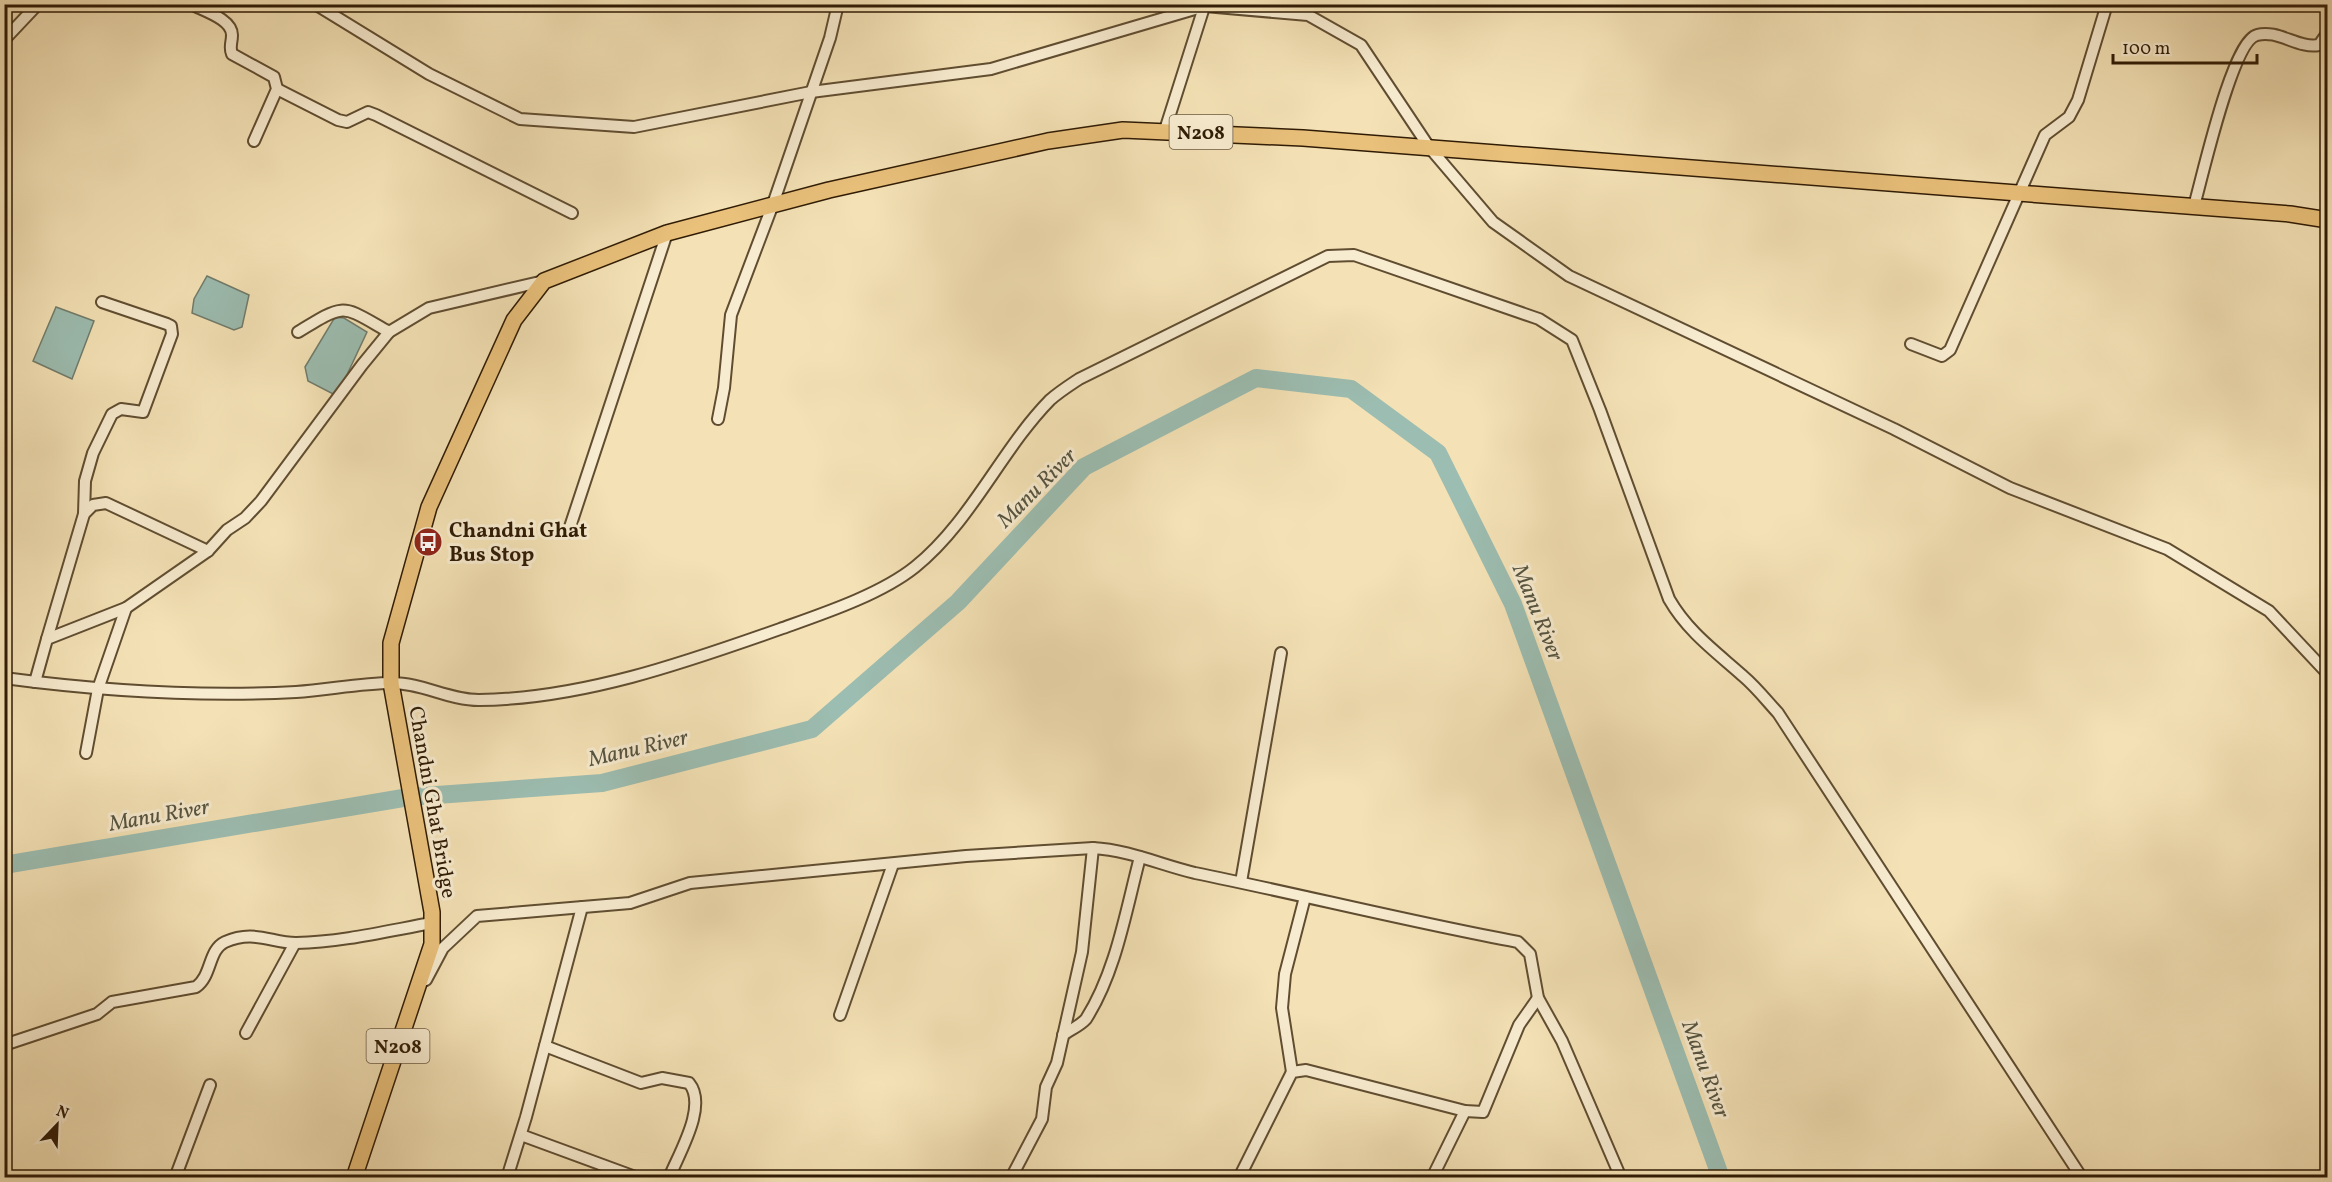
<svg xmlns="http://www.w3.org/2000/svg" width="2332" height="1182" font-family="Vollkorn,serif">
	<rect width="100%" height="100%" fill="#f4e2b6"/>
	<filter id="stains"><feTurbulence type="fractalNoise" baseFrequency=".00333" numOctaves="4"/><feColorMatrix values="0 0 0 0 .2 0 0 0 0 .09 0 0 0 0 .02 0 0 0 .5 -.17"/></filter>
	<radialGradient id="worn" r=".72"><stop offset=".6" stop-color="#630" stop-opacity="0"/><stop offset="1" stop-color="#630" stop-opacity=".3"/></radialGradient>
	<!-- water -->
	<g fill="#9cbdb1" stroke="#707c6c" stroke-width="1.5">
		<path d="M 207,276 L 249,295 L 242,327 L 234,330 L 192,313 L 194,299 Z"/>
		<path d="M 56,307 L 94,321 L 72,379 L 33,361 Z"/>
		<path d="M 335,317 L 344,318 L 367,332 L 337,396 L 308,381 L 305,367 Z"/>
	</g>
	<g fill="none" stroke-linecap="round" stroke-linejoin="round">
		<!-- river -->
		<path stroke="#9cbdb1" stroke-width="18" d="M 4,865 L 409,797 L 602,783 L 812,729 L 958,602 L 1084,467 L 1256,378 L 1351,389 L 1438,453 L 1513,604 L 1721,1178"/>
		<!-- minor casing -->
		<g stroke="#604d31" stroke-width="14">
			<g id="minor">
				<path d="M 191,4 C 204,11 232,19 232,35 C 232,43 229,47 232,54 L 274,77 L 277,89 L 254,141"/>
				<path d="M 315,4 L 429,74 L 520,119 L 634,127 L 811,92 L 991,69 L 1205,6 L 1308,15 L 1361,45 L 1429,147 L 1493,222 L 1569,276 L 1894,429 L 2010,488 L 2167,549 L 2269,611 L 2328,674"/>
				<path d="M 4,40 L 38,4"/>
				<path d="M 277,89 L 338,120 L 347,122 L 368,112 L 376,115 L 572,213"/>
				<path d="M 1165,130 L 1205,4"/>
				<path d="M 2194,206 C 2202,179 2232,41 2257,35 C 2278,29 2298,49 2319,45 L 2328,32"/>
				<path d="M 298,332 C 347,302 341,305 389,332"/>
				<path d="M 1911,344 L 1942,356 L 1950,350 L 2045,135 L 2069,117 L 2078,100 L 2107,4"/>
				<path d="M 718,419 L 724,388 L 731,315 L 773,204 L 830,38 L 838,4"/>
				<path d="M 84,514 L 85,481 L 93,453 L 112,414 L 121,409 L 143,412 L 172,334 L 171,326 L 167,324 L 102,302"/>
				<path d="M 568,533 L 667,233"/>
				<path d="M 47,639 L 84,514 L 93,505 L 106,503 L 208,551"/>
				<path d="M 4,678 C 102,691 198,697 296,692 C 328,690 360,683 392,683 C 422,683 449,700 479,700 C 581,699 684,663 780,629 C 822,614 880,595 915,567 C 971,522 1001,450 1050,400 C 1059,392 1070,385 1079,379 L 1328,256 L 1354,255 L 1539,319 L 1572,340 L 1600,410 L 1669,599 C 1688,632 1715,651 1743,676 C 1756,687 1767,701 1778,713 L 2082,1178"/>
				<path d="M 35,682 L 47,639 L 126,608 L 208,551 L 227,530 L 245,518 L 261,501 L 362,365 L 389,332 L 429,308 L 544,281"/>
				<path d="M 86,753 L 98,689 L 126,608"/>
				<path d="M 1241,882 L 1281,653"/>
				<path d="M 426,980 L 443,948 L 477,916 L 630,903 L 690,883 L 966,856 L 1093,848 C 1129,850 1161,865 1195,873 C 1303,895 1410,922 1518,942 L 1530,954 L 1538,998 L 1562,1041 L 1621,1178"/>
				<path d="M 840,1015 L 893,864"/>
				<path d="M 246,1033 L 295,943"/>
				<path d="M 1063,1035 C 1070,1030 1081,1025 1086,1019 C 1116,972 1126,910 1140,857"/>
				<path d="M 4,1045 L 97,1014 L 112,1002 L 196,987 C 212,976 208,950 225,942 C 254,929 271,943 296,943 C 342,942 387,931 432,923"/>
				<path d="M 545,1046 L 641,1083 L 662,1078 L 689,1083 C 708,1106 679,1153 669,1178"/>
				<path d="M 1292,1072 L 1282,1008 L 1285,974 L 1305,897"/>
				<path d="M 521,1135 L 638,1178"/>
				<path d="M 175,1178 L 210,1085"/>
				<path d="M 507,1178 L 526,1117 L 582,907"/>
				<path d="M 1011,1178 L 1042,1119 L 1046,1087 L 1057,1063 L 1082,952 L 1093,848"/>
				<path d="M 1239,1178 L 1292,1072 L 1306,1070 L 1465,1111 L 1483,1112 L 1519,1025 L 1538,998"/>
				<path d="M 1432,1178 L 1465,1111"/>
			</g>
		</g>
		<!-- highway casing -->
		<g stroke="#2f1b05" stroke-width="18">
			<path id="highway" d="M 354,1178 L 432,944 L 432,912 L 391,683 L 391,643 L 429,507 L 514,320 L 544,281 L 667,233 L 829,190 L 1048,141 L 1123,130 L 1303,138 L 2290,214 L 2328,220"/>
		</g>
		<!-- minor -->
		<use href="#minor" stroke="#f8ecd0" stroke-width="10"/>
		<!-- highway -->
		<use href="#highway" stroke="#eac17b" stroke-width="15"/>
	</g>
	<!-- icons -->
	<defs>
		<g id="bus-disc" transform="scale(1.5)"><circle r="9.5" fill="#8f2418" stroke="#f8ecd0"/><path d="M-5-6H5V4H4V6H2V4H-2V6H-4V4H-5ZM-3.5-4V0h7V-4ZM-3.5 1.2v1.5H-2V1.2ZM2 1.2v1.5H3.5V1.2Z" fill="#fff"/></g>
	</defs>
	<g fill-rule="evenodd">
		<use href="#bus-disc" x="428" y="542"/>
	</g>
	<g text-anchor="middle" stroke-width="6" stroke-linejoin="round" paint-order="stroke">
		<!-- shield labels -->
		<g fill="#f8ecd0" stroke="#6b5a42" stroke-width="1.5">
			<rect x="1169.5" y="115" width="63" height="34" rx="4.5"/>
			<rect x="366.5" y="1029" width="63" height="34" rx="4.5"/>
		</g>
		<g font-size="20" font-weight="bold" fill="#2f1b05">
			<text x="1201" y="139">N208</text>
			<text x="398" y="1053">N208</text>
		</g>
		<!-- poi labels -->
		<g font-size="21" font-weight="bold" fill="#2f1b05" stroke="#f8ecd0" text-anchor="start">
			<text x="449" y="537">Chandni Ghat<tspan x="449" dy="24">Bus Stop</tspan></text>
		</g>
		<!-- street labels -->
		<g font-size="21" fill="#2f1b05" stroke="#f8ecd0">
			<text transform="translate(433 802) rotate(80)" y="7">Chandni Ghat Bridge</text>
		</g>
		<!-- water labels -->
		<g font-size="22" font-style="italic" fill="#555441" stroke="#f8ecd0">
			<text transform="translate(1036 487) rotate(-45)" y="8">Manu River</text>
			<text transform="translate(1539 612) rotate(68)" y="8">Manu River</text>
			<text transform="translate(638 747) rotate(-13)" y="8">Manu River</text>
			<text transform="translate(159 814) rotate(-10)" y="8">Manu River</text>
			<text transform="translate(1707 1069) rotate(70)" y="8">Manu River</text>
		</g>
	</g>
	<!-- margin -->
	<rect width="2332" height="1182" fill="none" stroke="#f4e2b6" stroke-width="24"/>
	<rect x="6" y="6" width="2320" height="1170" fill="none" stroke="#2f1b05" stroke-width="3"/>
	<rect x="12" y="12" width="2308" height="1158" fill="none" stroke="#2f1b05" stroke-width="1.5"/>
	<!-- north arrow -->
	<g transform="translate(57 1125) rotate(23)" stroke="#f8ecd0" stroke-width="4.5" paint-order="stroke">
	<path d="M0-4.5L10 22L0 15L-10 22Z" fill="#2f1b05"/>
	<text y="-9" font-size="16" font-weight="bold" text-anchor="middle" fill="#2f1b05">N</text>
	</g>
	<!-- scale -->
	<path d="M2113 54v9h144v-9" fill="none" stroke="#2f1b05" stroke-width="3"/>
	<text x="2122" y="54" font-size="18" fill="#2f1b05" stroke="#f8ecd0" stroke-width="4.5" paint-order="stroke">100 m</text>
	<rect width="100%" height="100%" filter="url(#stains)"/>
	<rect width="100%" height="100%" fill="url(#worn)"/>
</svg>
